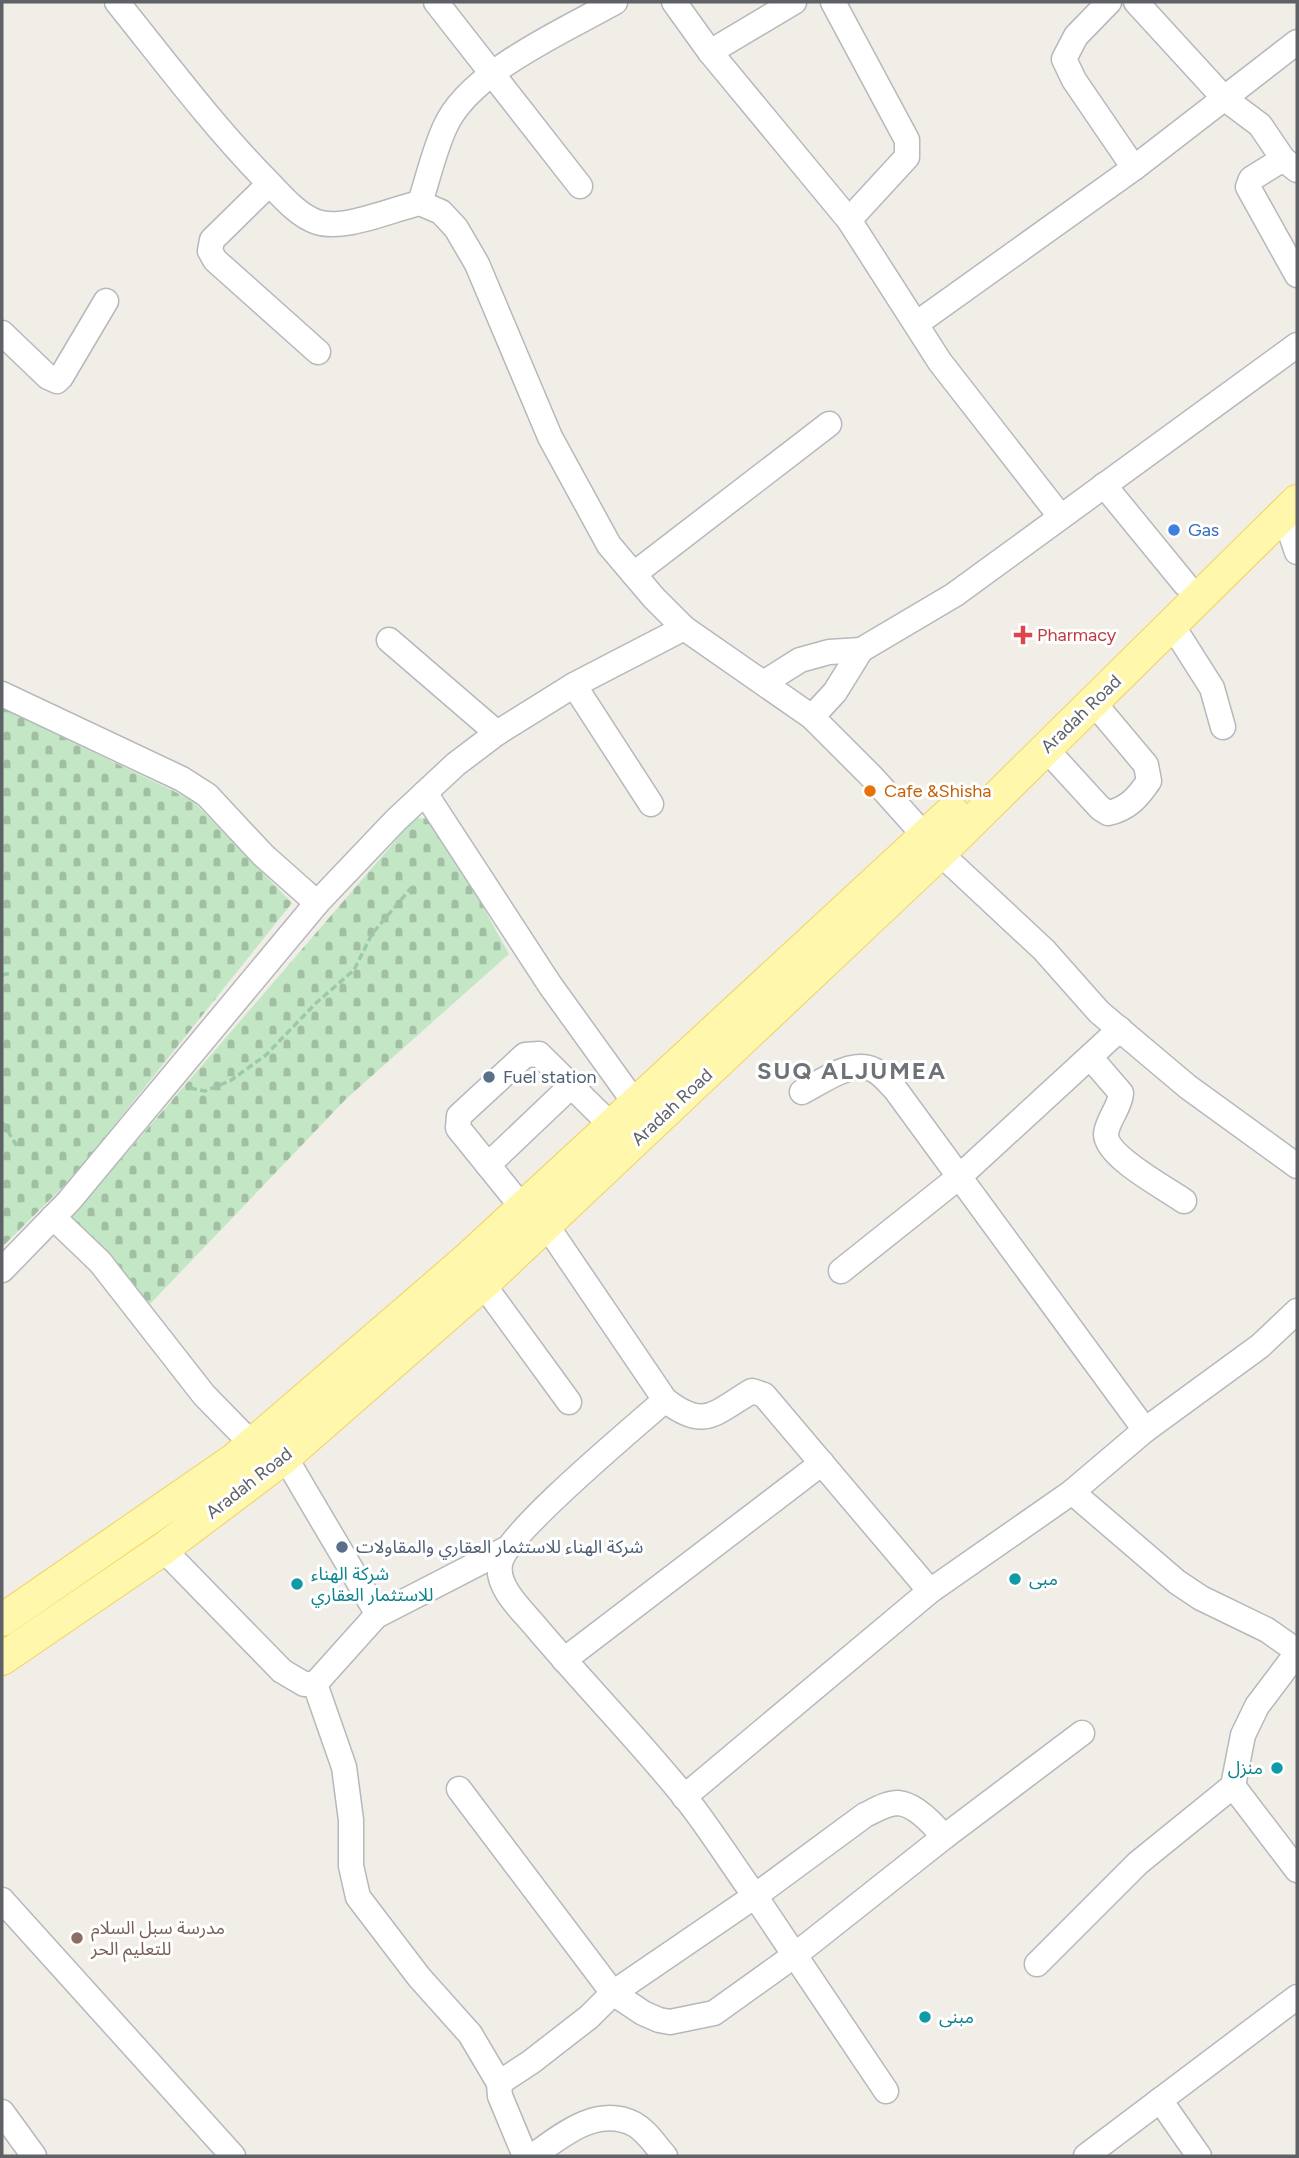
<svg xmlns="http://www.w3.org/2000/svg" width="1299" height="2158" font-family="Figtree,'Noto Sans Arabic',sans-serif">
	<defs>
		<pattern id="cemetery-stones" width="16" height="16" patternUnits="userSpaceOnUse" patternTransform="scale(1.75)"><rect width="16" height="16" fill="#c3e7c5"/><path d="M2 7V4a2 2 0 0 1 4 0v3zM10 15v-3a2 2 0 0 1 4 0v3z" fill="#a2bfa4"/></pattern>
	</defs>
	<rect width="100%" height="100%" fill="#f0eee6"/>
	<!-- cemetery -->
	<g fill="url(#cemetery-stones)">
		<path d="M 2,708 L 192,800 L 292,903 L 73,1177 L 2,1247 Z"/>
		<path d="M 415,818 L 435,819 L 509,954 L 346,1099 L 150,1304 L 68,1221 Z"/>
	</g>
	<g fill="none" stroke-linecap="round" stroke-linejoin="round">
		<!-- minor casing -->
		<g stroke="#b6b8bd" stroke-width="27">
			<g id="minor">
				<path d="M 117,2 C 166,63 213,126 268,182 C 282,196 297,215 317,222 C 344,231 392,209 420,203 L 441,212 L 456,228 L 477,264 L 550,437 L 609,545 L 654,598 L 684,628 L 812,717 L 873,778 L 940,853 L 1044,950 L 1099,1012 L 1188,1087 L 1297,1166"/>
				<path d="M 436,2 L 580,186"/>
				<path d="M 674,2 L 710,52 L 849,220 L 940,362 L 1060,516"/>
				<path d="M 833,2 L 907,140 L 907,157 L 849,220"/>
				<path d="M 1109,2 L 1076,36 L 1064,59 L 1074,80 L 1134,168"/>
				<path d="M 1136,2 L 1224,98 L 1260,125 L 1283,159 L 1297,170"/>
				<path d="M 710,52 L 794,2"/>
				<path d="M 1283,159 L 1251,179 L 1248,187 L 1297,275"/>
				<path d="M 269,184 L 212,240 L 210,251 L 215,260 L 318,352"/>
				<path d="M 420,203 C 428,178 434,151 445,127 C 469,72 564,31 615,2"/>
				<path d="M 916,324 L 1134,168 L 1297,42"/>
				<path d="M 2,333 L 48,377 L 57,381 L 61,377 L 106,301"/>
				<path d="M 1104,485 L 1185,584"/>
				<path d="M 1284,514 L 1297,552"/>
				<path d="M 634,574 L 829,424"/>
				<path d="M 1172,625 L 1212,688 L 1223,727"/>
				<path d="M 389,640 L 497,733"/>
				<path d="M 765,682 L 800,660 L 829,652 L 861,650 L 954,595 L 1297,345"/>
				<path d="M 574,685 L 651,804"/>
				<path d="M 2,694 L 182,779 L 207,795 L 263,855 L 317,903"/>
				<path d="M 812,717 L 835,692 L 861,650"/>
				<path d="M 1046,749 L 1100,808 L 1108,813 C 1128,809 1138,797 1149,781 L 1146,765 L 1094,703"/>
				<path d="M 425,793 L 550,985 L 635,1103"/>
				<path d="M 1090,1057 L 1121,1093 C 1120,1108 1107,1120 1106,1134 C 1106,1157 1166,1188 1184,1201"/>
				<path d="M 802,1092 C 822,1082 851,1059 874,1070 C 882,1074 889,1083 895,1089 L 1145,1430"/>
				<path d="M 488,1165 L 571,1086"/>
				<path d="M 522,1207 L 458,1128 L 459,1116 L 525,1055 L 539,1054 L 611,1125"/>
				<path d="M 53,1217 L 100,1262 L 204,1395 L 252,1444"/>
				<path d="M 547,1226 L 665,1400 C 705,1431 714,1413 752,1391 L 764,1395 L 930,1591"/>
				<path d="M 2,1270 L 69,1201 L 317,903 L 396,820 L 456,764 L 497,733 L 574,685 L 684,628"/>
				<path d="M 841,1271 L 959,1177 L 1120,1029"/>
				<path d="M 483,1284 L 569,1402"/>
				<path d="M 665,1400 C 636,1426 505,1534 500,1564 C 496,1588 523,1611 536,1627 C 584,1684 637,1738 684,1796 C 709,1827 731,1863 755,1896 L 865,1815 C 874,1811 886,1803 898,1803 C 915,1804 934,1825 944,1837 L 1082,1733"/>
				<path d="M 285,1457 L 374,1608 L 376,1616 L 315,1684 L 344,1767 L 351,1820 L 351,1866 L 358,1897 L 419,1977 L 470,2034 L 499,2083"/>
				<path d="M 1072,1492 L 1177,1582 L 1201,1598 L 1267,1630 L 1297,1651"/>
				<path d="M 163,1549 L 282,1671 L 304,1684 L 315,1684"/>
				<path d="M 376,1616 L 508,1548"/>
				<path d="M 564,1660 L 822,1463"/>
				<path d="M 1233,1786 L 1297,1870"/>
				<path d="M 459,1789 L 613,1993 L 643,2013 L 659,2020 L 670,2022 L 714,2013 L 795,1955 L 944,1837"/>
				<path d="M 684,1797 L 930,1591 L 1072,1492 L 1145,1430 L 1260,1346 L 1297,1311"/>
				<path d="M 2,1900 L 233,2156"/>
				<path d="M 1037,1964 L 1138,1863 L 1233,1786 L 1243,1735 L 1257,1706 L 1297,1653"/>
				<path d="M 1160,2100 L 1199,2156"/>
				<path d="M 2,2112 L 34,2156"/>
				<path d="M 525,2156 L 500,2096 L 499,2083 L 531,2062 L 589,2017 L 613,1993 L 755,1896 L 886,2091"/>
				<path d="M 533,2156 C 561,2136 597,2105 634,2124 C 647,2131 655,2145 665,2156"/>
				<path d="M 1086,2156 L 1297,1997"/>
			</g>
		</g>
		<!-- major casing -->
		<g stroke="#f2d25d" stroke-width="34">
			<g id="major">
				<path d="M 2,1620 L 235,1459 L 465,1261 L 952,811"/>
				<path d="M 2,1659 L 163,1549 L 285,1457 L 483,1284 L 940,853 L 1297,501"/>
			</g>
		</g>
		<!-- path -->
		<g stroke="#9cc8ac" stroke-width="3.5" stroke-dasharray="7 3.5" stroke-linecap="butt">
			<path d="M 2,975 L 11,973"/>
			<path d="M 190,1088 L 205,1091 L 230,1081 L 266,1055 L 316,1003 L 354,970 L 372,934 L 411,888"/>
			<path d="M 2,1122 L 17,1146"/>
		</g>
		<!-- minor -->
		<use href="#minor" stroke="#fff" stroke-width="24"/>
		<!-- major -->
		<use href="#major" stroke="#fff7ac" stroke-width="32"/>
	</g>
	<!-- markers -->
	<circle fill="#3f7fe0" stroke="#fff" stroke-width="2.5" cx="1174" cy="530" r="7"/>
	<path fill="#e0444e" stroke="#fff" stroke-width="2.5" d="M1019.5 624.5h7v7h7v7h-7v7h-7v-7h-7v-7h7z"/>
	<circle fill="#e8710a" stroke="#fff" stroke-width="2.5" cx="870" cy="791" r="7"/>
	<g fill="#5c6f8a" stroke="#fff" stroke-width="2.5">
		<circle cx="489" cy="1077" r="7"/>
		<circle cx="342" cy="1547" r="7"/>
	</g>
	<g fill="#0f9aa8" stroke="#fff" stroke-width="2.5">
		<circle cx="1015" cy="1579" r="7"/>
		<circle cx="297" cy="1584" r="7"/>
		<circle cx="1277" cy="1768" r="7"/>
		<circle cx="925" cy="2017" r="7"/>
	</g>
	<circle fill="#8d6e63" stroke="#fff" stroke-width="2.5" cx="77" cy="1938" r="7"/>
	<g text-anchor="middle" stroke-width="6" stroke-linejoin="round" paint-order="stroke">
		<!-- shop labels -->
		<g font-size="18" fill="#366cbe" stroke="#fff" text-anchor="start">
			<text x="1188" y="536">Gas</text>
		</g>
		<!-- health labels -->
		<g font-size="18" fill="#be3a42" stroke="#fff" text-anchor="start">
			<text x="1037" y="641">Pharmacy</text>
		</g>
		<!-- street labels -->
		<g font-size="18" fill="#5e6166" stroke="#fff">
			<text transform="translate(1081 714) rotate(-44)" y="6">Aradah Road</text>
			<text transform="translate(672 1107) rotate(-43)" y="6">Aradah Road</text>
			<text transform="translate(249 1483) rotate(-38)" y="6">Aradah Road</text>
		</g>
		<!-- food labels -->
		<g font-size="18" fill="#c56008" stroke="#fff" text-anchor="start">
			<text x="884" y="797">Cafe &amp;Shisha</text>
		</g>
		<!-- service labels -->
		<g font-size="18" fill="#4e5e75" stroke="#fff" text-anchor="start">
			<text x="503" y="1083">Fuel station</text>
			<text x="356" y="1553">شركة الهناء للاستثمار العقاري والمقاولات</text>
		</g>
		<!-- culture labels -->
		<g font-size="18" fill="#0d838f" stroke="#fff" text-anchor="start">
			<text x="311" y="1580">شركة الهناء<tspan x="311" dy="21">للاستثمار العقاري</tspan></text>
			<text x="1029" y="1585">مبى</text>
			<text x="1263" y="1774" text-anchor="end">منزل</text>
			<text x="939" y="2023">مبنى</text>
		</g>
		<!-- education labels -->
		<g font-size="18" fill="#785e54" stroke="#fff" text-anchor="start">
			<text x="91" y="1934">مدرسة سبل السلام<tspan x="91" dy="21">للتعليم الحر</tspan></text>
		</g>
		<!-- district labels -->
		<g font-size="24" font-weight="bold" letter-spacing="2" fill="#6f7378" stroke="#fff">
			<text x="852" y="1079">SUQ ALJUMEA</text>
		</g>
	</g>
	<!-- border -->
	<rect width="1299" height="2158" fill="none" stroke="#5e6166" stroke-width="7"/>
</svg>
